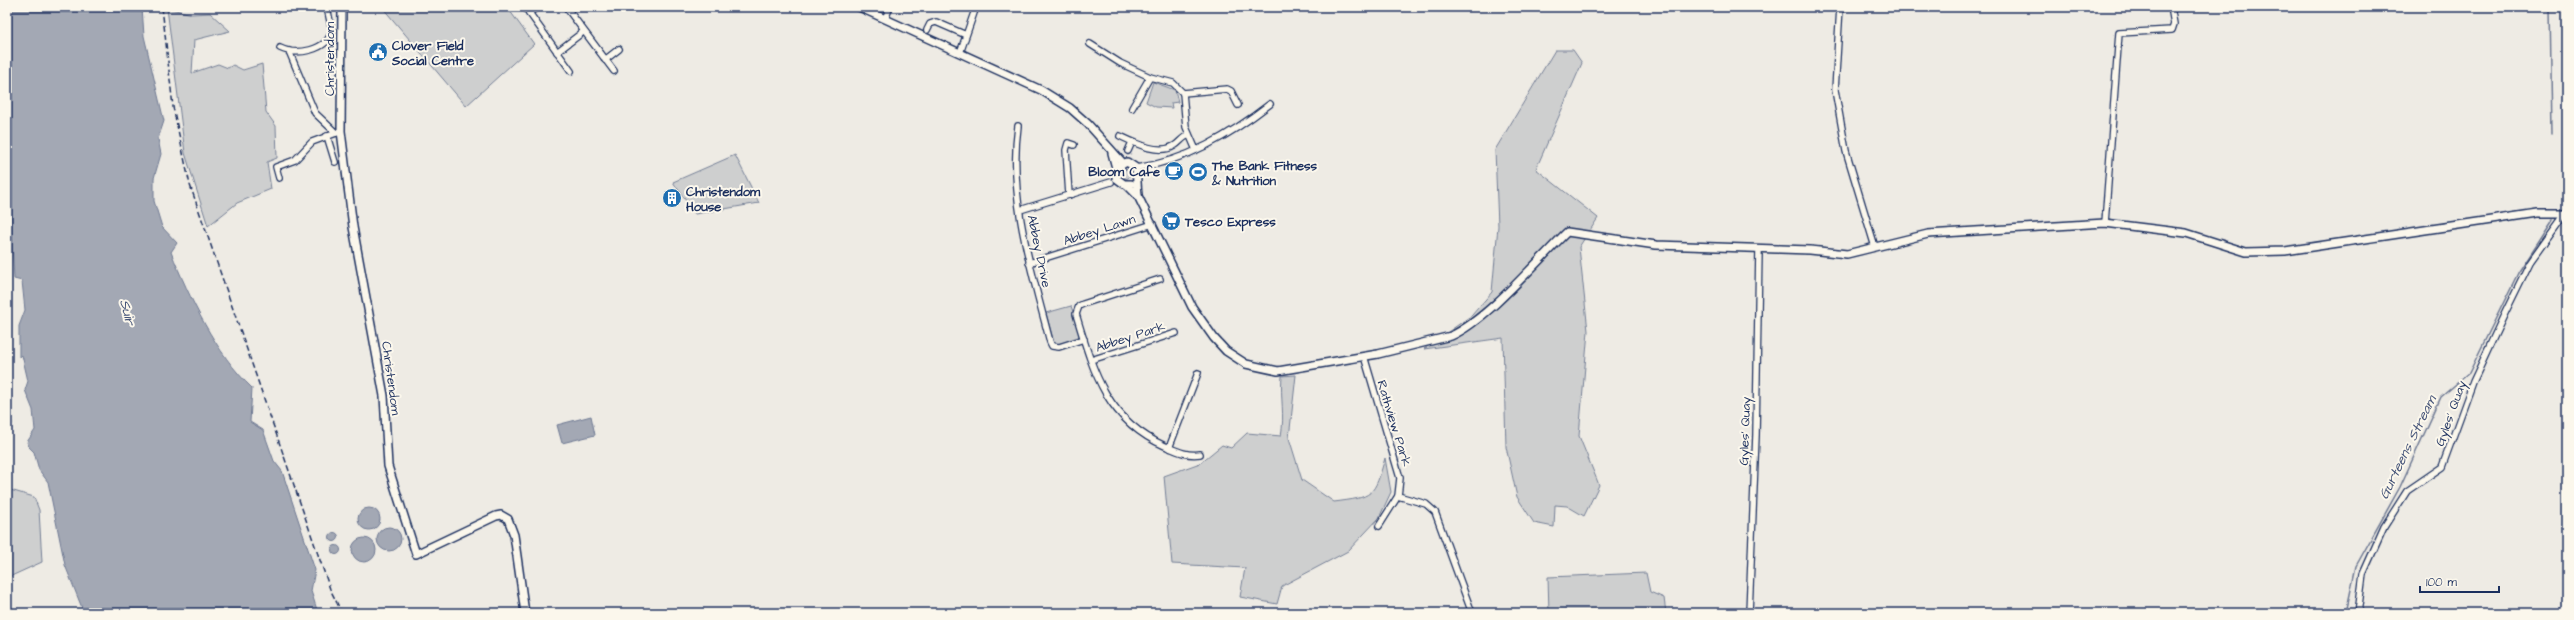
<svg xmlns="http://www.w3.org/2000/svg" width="2574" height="620" font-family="'Architects Daughter',sans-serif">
	<rect width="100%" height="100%" fill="#eeebe4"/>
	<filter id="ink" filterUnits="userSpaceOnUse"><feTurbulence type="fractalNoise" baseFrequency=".025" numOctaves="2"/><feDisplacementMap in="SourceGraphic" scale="8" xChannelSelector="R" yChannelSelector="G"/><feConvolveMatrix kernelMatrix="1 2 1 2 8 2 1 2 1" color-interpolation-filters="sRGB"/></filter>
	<g filter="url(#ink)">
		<!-- green -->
		<g fill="#cecfcf" stroke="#747f96">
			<path d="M 382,7 L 507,7 L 534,44 L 466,106 Z"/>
			<path d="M 167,8 L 192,14 L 210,13 L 230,31 L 194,40 L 192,73 L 218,64 L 228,68 L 233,65 L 243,70 L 262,64 L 266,112 L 276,126 L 277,158 L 267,162 L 271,189 L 237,203 L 208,226 L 185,153 Z"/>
			<path d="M 1555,50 L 1573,50 L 1582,63 L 1536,169 L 1598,218 L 1579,247 L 1588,331 L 1579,436 L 1599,485 L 1584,516 L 1567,506 L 1555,505 L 1554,527 L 1534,523 L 1517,497 L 1506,447 L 1503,338 L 1424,349 L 1472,315 L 1492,292 L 1498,226 L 1495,150 Z"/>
			<path d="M 1153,82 L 1175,90 L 1178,102 L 1171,103 L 1172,108 L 1156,107 L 1146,102 Z"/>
			<path d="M 735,155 L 759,203 L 695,214 L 673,182 Z"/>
			<circle cx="1126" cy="174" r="4.5"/>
			<path d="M 1071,306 L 1080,333 L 1078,338 L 1058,344 L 1054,343 L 1046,313 Z"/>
			<path d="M 1296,375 L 1289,438 L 1302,480 L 1334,502 C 1373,497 1374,497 1385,458 L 1391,492 L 1379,518 L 1348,551 L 1282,586 L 1277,604 L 1240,597 L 1245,568 L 1172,564 L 1164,476 L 1200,463 L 1222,445 L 1231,448 L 1247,433 L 1281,436 C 1285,415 1280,398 1282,376 Z"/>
			<path d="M 7,391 L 12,424 L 7,425 Z"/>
			<path d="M 7,489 L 34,497 L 39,510 L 42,562 L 7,578 Z"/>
			<path d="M 1646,573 L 1650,592 L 1664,598 L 1666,613 L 1549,613 L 1548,577 Z"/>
		</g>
		<!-- water -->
		<g fill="#a3a8b4" stroke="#6d7892">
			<path d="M 7,7 L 142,7 L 144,36 L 164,121 L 158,139 L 161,154 L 154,178 L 154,201 L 162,227 L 177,243 L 171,252 C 189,297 216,354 252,388 L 250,422 L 263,430 L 274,461 L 282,471 L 315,570 L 311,591 L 318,613 L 84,613 L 65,565 L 48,482 L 39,470 L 34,452 L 29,447 L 27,442 L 35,430 L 33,410 L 25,390 L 28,381 L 22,355 L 19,357 L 19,326 L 25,310 L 22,281 L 14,279 L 7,149 Z"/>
			<path d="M 591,416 L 595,435 L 562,443 L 557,425 Z"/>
			<circle cx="369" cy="519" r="11"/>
			<circle cx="389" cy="539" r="12"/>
			<circle cx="334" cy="537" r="4.5"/>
			<circle cx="364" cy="550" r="12"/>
			<circle cx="336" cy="550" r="4.5"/>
		</g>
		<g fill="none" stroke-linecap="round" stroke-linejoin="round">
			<!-- stream -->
			<g stroke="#6d7892" stroke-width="1.5">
				<path d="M 2550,7 L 2552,134"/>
				<path d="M 2346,613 L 2356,566 L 2400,487 L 2441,397 L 2469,373 L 2518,273 L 2553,219"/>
			</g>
			<!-- street casing -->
			<g stroke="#1b2f5e" stroke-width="8">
				<g id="street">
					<path d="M 525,7 L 571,71"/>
					<path d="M 566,7 L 614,71"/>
					<path d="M 1840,7 L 1835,90 L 1846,151 L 1875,247"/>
					<path d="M 529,13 L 537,7"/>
					<path d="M 885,19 L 890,7"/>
					<path d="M 927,30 L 930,24 L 936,22 L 966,35"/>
					<path d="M 1090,44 L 1120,63 L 1150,77"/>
					<path d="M 280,48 C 296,56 327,51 332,31 L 327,7"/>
					<path d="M 289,51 L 315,113 L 336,133"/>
					<path d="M 557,52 L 583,32"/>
					<path d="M 960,53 L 976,7"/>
					<path d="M 605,60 L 619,49"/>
					<path d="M 1183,93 L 1227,89 L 1231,91 L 1238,105"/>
					<path d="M 1183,93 L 1186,127 L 1196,150"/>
					<path d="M 1132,108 L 1150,77 L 1173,83 L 1183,93"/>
					<path d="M 1018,126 C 1008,199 1032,272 1050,342 L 1052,346 L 1059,347 L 1084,339"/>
					<path d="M 327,136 L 335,162"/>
					<path d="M 1120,136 C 1135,143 1158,155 1174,146 C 1180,143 1182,137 1189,135"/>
					<path d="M 1128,151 L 1132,142"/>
					<path d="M 1136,168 C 1187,161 1230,135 1270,104"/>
					<path d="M 279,178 L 276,167 L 295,160 L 312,142 L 339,132"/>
					<path d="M 1069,195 L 1066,150 L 1068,143 L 1074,145"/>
					<path d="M 1020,210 L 1111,182"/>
					<path d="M 2105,223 L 2119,33 L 2172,30 L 2174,24 L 2171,7"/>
					<path d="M 1029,263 L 1153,224"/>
					<path d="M 1160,279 L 1083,304 L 1079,306 L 1076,314 C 1093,371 1106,420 1165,446 C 1177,451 1187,456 1200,454"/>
					<path d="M 1364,356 L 1400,478 L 1398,496 L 1379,526"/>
					<path d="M 1091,360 L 1176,333"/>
					<path d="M 1169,448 L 1198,373"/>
					<path d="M 1398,496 L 1426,504 L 1435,512 L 1472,613"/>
					<path d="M 1749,613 L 1756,435 L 1759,249"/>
					<path d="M 2358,613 L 2363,574 L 2384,527 L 2407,491 L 2442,467 L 2473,382 L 2505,313 L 2530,262 L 2565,213"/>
				</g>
			</g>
			<!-- secondary casing -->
			<g stroke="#1b2f5e" stroke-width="10">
				<g id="secondary">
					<path d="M 342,7 L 341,131 L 353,227 L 384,396 L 388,466 L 416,554 L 496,516 L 501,515 L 508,519 L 514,535 L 525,613"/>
					<path d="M 859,7 L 1041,90 L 1070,108 L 1088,124 L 1123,163"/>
					<path d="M 1112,153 L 1116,168 L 1116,178 L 1124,184 L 1131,184"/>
					<path d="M 1116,168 L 1127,162 L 1136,168 L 1138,196"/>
					<path d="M 1127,185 L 1138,196 L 1192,307 L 1214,338 L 1226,351 L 1246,364 L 1278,371 L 1378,354 L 1451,336 C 1488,319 1536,262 1567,232 L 1656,245 L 1810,250 L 1847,254 L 1928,234 L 2105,223 L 2186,233 L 2246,252 L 2285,251 L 2538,213 L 2567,213"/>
				</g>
			</g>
			<!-- street -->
			<use href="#street" stroke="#fbf7ec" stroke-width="5.5"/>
			<!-- secondary -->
			<use href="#secondary" stroke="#fbf7ec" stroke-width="7"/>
			<!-- rail -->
			<path stroke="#1b2f5e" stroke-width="1.5" stroke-dasharray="6 3" stroke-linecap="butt" d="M 162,7 L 173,107 L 190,185 L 330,589 L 342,613"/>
		</g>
	</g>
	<!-- icons -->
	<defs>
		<g id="civic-disc" transform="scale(1)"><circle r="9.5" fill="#1f6fb2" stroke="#fbf7ec"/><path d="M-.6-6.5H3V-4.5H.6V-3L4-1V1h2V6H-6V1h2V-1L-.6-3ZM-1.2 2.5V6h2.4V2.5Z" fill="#fff"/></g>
		<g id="cafe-disc" transform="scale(1)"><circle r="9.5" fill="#1f6fb2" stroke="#fbf7ec"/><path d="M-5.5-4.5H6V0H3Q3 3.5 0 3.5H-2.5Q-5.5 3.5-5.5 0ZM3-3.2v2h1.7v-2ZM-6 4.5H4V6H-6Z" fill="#fff"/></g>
		<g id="stadium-disc" transform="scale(1)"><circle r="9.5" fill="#1f6fb2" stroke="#fbf7ec"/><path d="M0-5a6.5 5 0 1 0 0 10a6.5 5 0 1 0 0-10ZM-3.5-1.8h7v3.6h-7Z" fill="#fff"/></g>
		<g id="building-disc" transform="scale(1)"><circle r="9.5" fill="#1f6fb2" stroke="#fbf7ec"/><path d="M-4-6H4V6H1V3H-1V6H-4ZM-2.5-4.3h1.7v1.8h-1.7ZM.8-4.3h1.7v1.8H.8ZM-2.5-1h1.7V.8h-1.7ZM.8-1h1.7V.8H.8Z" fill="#fff"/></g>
		<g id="supermarket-disc" transform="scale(1)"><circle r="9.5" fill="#1f6fb2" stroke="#fbf7ec"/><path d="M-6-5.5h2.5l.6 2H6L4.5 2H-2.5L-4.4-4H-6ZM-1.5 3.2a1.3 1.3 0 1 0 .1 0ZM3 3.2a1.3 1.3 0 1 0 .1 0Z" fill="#fff"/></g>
	</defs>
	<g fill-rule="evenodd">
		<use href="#civic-disc" x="378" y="52"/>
		<use href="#cafe-disc" x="1174" y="171"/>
		<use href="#stadium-disc" x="1198" y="172"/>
		<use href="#building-disc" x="672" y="198"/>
		<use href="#supermarket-disc" x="1171" y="221"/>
	</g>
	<g text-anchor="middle" stroke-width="4" stroke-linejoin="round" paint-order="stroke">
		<!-- poi labels -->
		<g font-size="13" font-weight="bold" fill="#1b2f5e" stroke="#fbf7ec" text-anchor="start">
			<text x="392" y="50">Clover Field<tspan x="392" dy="15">Social Centre</tspan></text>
			<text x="1212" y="170">The Bank Fitness<tspan x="1212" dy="15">&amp; Nutrition</tspan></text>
			<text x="1160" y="176" text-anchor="end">Bloom Cafe</text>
			<text x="686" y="196">Christendom<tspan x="686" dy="15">House</tspan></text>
			<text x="1185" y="226">Tesco Express</text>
		</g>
		<!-- street labels -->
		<g font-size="13" fill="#1b2f5e" stroke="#fbf7ec">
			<text transform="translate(329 59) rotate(-90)" y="5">Christendom</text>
			<text transform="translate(1099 229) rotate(-18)" y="5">Abbey Lawn</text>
			<text transform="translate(1040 251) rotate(78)" y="5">Abbey Drive</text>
			<text transform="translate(1130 336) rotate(-18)" y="5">Abbey Park</text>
			<text transform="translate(392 378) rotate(82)" y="5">Christendom</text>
			<text transform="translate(2450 413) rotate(-70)" y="5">Gyles' Quay</text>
			<text transform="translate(1395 423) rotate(73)" y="5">Rathview Park</text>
			<text transform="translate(1744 431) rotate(-88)" y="5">Gyles' Quay</text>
		</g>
		<!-- water labels -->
		<g font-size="14" font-style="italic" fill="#445378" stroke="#fbf7ec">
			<text transform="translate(128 312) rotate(76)" y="5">Suir</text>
			<text transform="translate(2407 447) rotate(-64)" y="5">Gurteens Stream</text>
		</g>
	</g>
	<!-- margin -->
	<rect width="2574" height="620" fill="none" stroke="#fbf7ec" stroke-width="24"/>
	<rect x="12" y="12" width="2550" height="596" fill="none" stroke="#1b2f5e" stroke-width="1.5" filter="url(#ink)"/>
	<!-- scale -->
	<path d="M2420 586v6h79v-6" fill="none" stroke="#1b2f5e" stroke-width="2"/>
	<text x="2426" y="586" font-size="12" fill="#1b2f5e" stroke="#fbf7ec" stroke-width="3" paint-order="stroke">100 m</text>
</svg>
